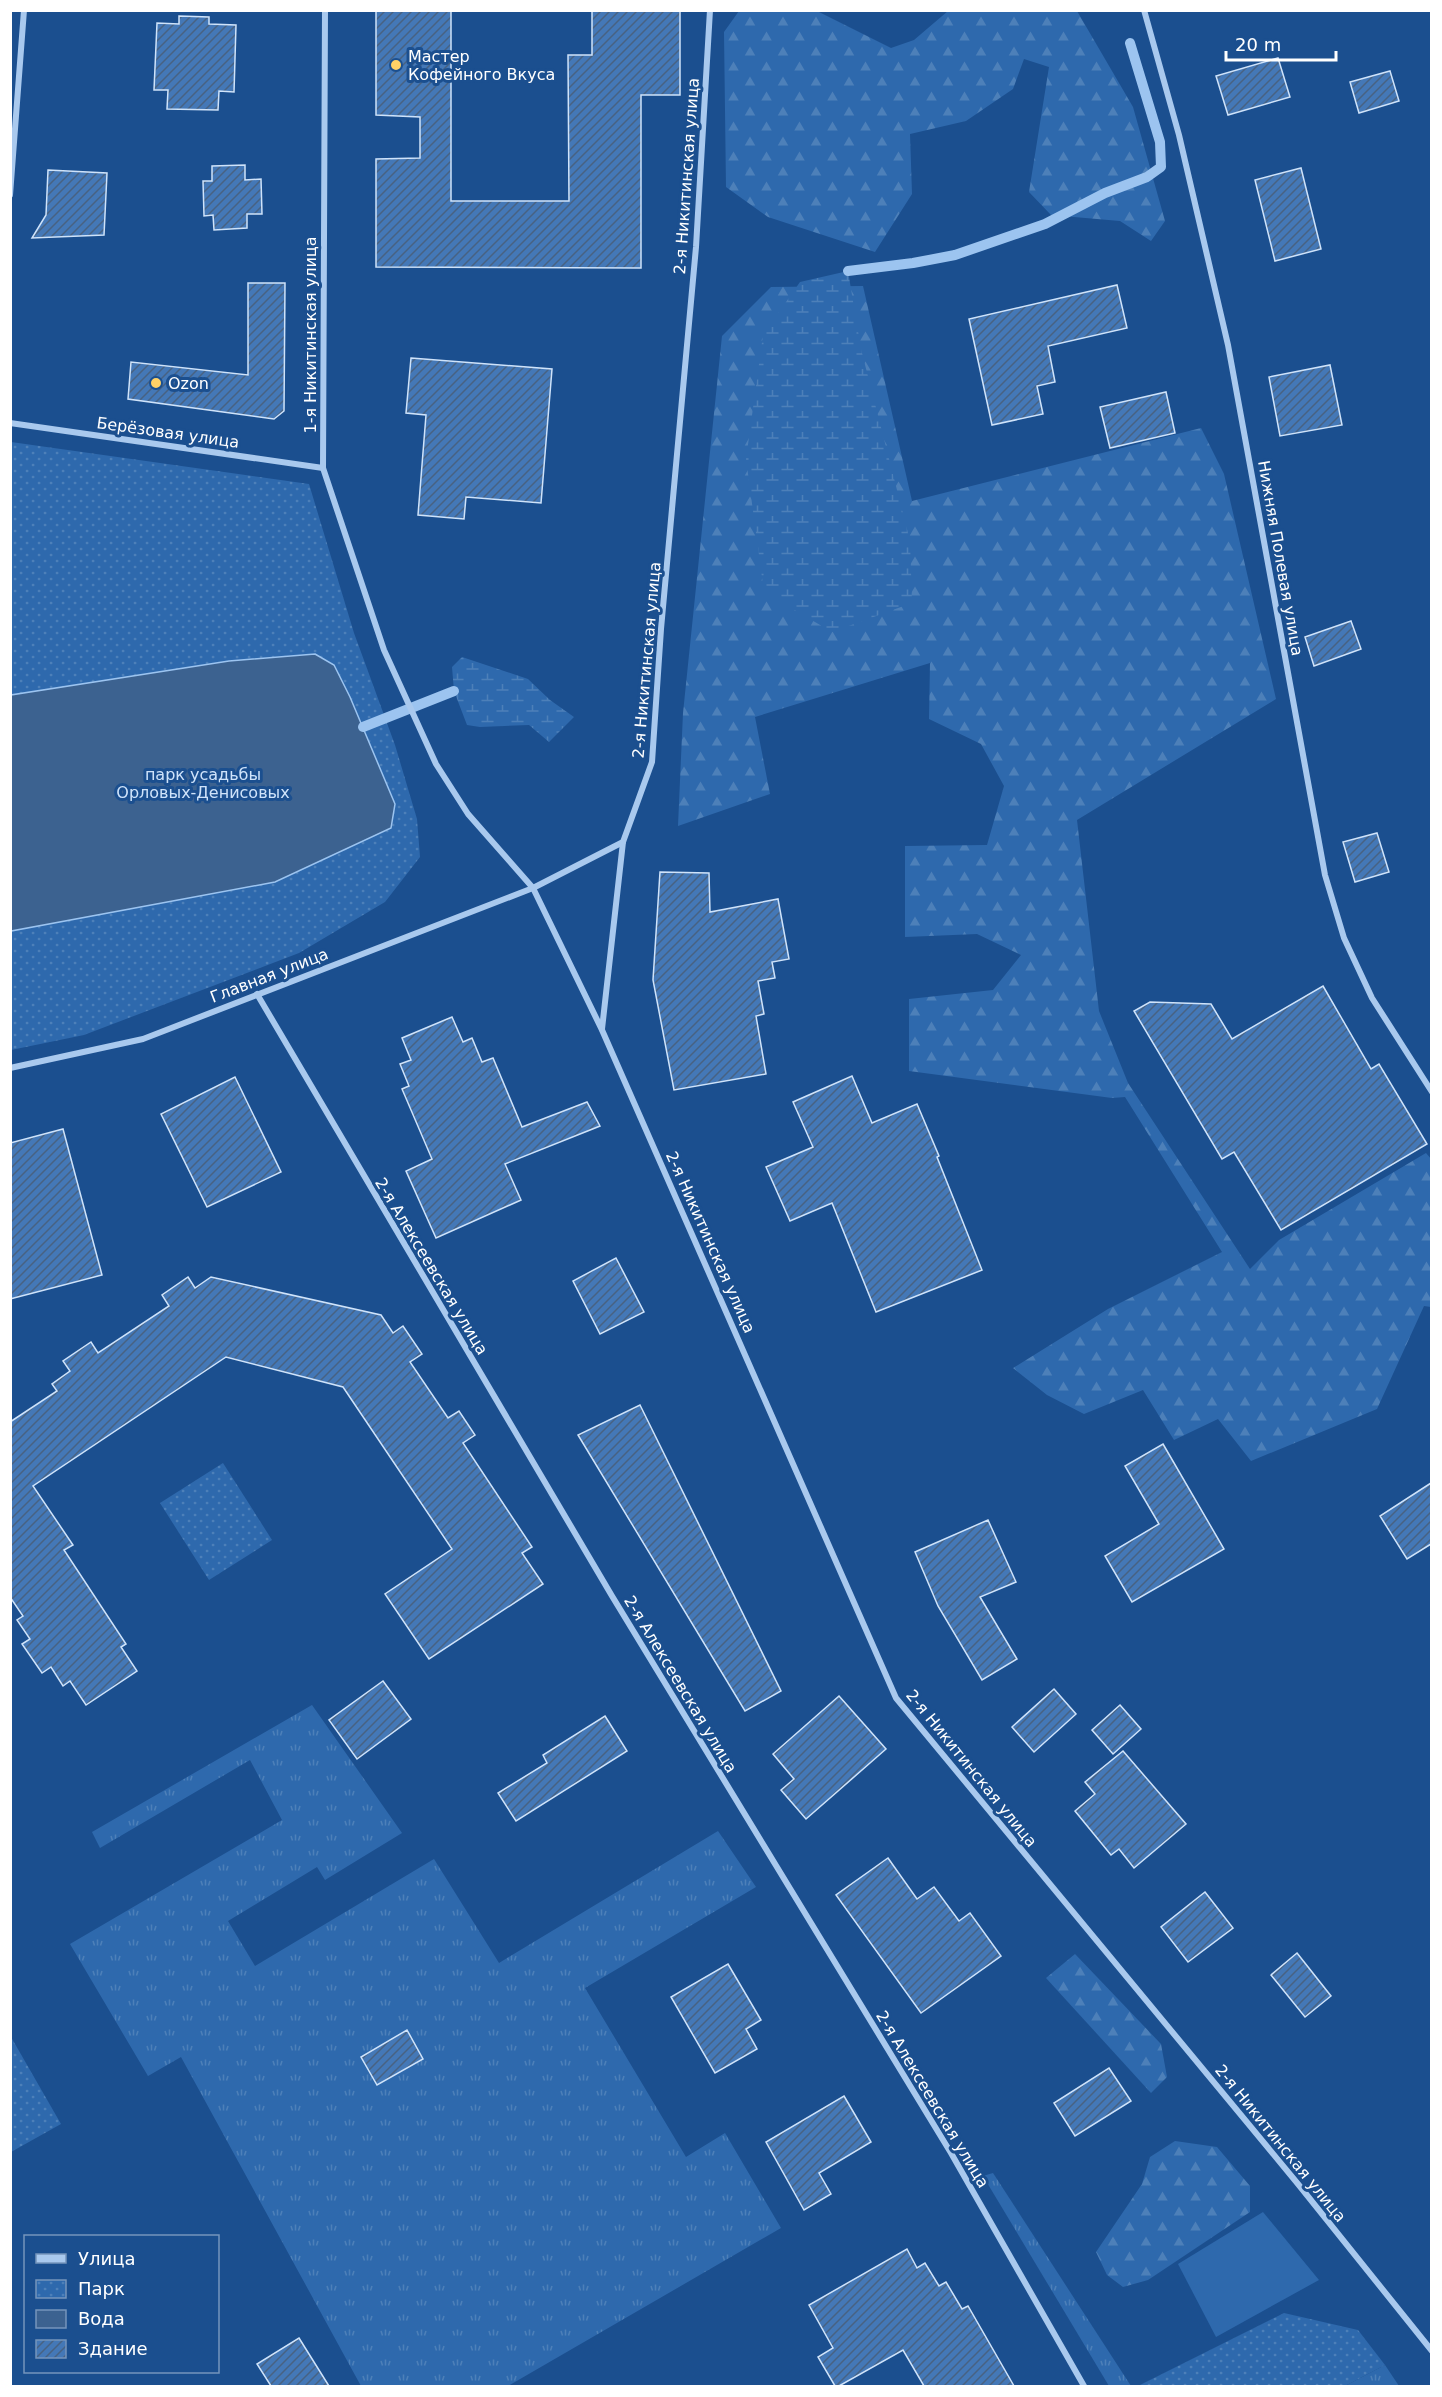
<svg xmlns="http://www.w3.org/2000/svg" width="1442" height="2397" font-family="'DejaVu Sans',sans-serif">
	<defs>
		<pattern id="grass-tufts" width="24" height="20" patternUnits="userSpaceOnUse" patternTransform="scale(1.5)"><rect width="24" height="20" fill="#2e69ad"/><path d="M3 7l-1-3M5 7V3M7 7l1-3M15 17l-1-3M17 17v-4M19 17l1-3" fill="none" stroke="#4d80b9"/></pattern>
		<pattern id="forest-firs" width="22" height="20" patternUnits="userSpaceOnUse" patternTransform="scale(1.5)"><rect width="22" height="20" fill="#2e69ad"/><path d="M5 1l3.5 6h-7zM16 11l3.5 6h-7z" fill="#4d80b9"/></pattern>
		<pattern id="wetland-marsh" width="20" height="14" patternUnits="userSpaceOnUse" patternTransform="scale(1.5)"><rect width="20" height="14" fill="#2e69ad"/><path d="M1 5h8M5 5V1M11 12h8M15 12V8" fill="none" stroke="#4d80b9"/></pattern>
		<pattern id="park-dots" width="8" height="8" patternUnits="userSpaceOnUse" patternTransform="scale(1.5)"><rect width="8" height="8" fill="#2e69ad"/><path d="M2 2h.1M6 6h.1" fill="none" stroke="#4d80b9" stroke-width="1.8" stroke-linecap="round"/></pattern>
		<pattern id="building-hatch" width="6" height="6" patternUnits="userSpaceOnUse" patternTransform="scale(1.5)"><rect width="6" height="6" fill="#4478b7"/><path d="M-1 1l2-2M0 6l6-6M5 7l2-2" fill="none" stroke="#486282"/></pattern>
	</defs>
	<rect width="100%" height="100%" fill="#1b4f8f"/>
	<!-- grass -->
	<g fill="url(#grass-tufts)">
		<path d="M 312,1705 L 402,1833 L 325,1880 L 317,1867 L 228,1921 L 255,1966 L 434,1859 L 499,1963 L 718,1831 L 756,1887 L 585,1988 L 686,2157 L 725,2133 L 781,2228 L 508,2386 L 361,2386 L 181,2057 L 148,2076 L 70,1944 L 282,1820 L 250,1760 L 100,1848 L 92,1832 Z"/>
		<path d="M 993,2173 L 1131,2386 L 1109,2386 L 983,2176 Z"/>
		<path d="M 1385,2365 L 1399,2386 L 1345,2386 Z"/>
	</g>
	<!-- forest -->
	<g fill="url(#forest-firs)">
		<path d="M 739,11 L 817,11 L 891,48 L 914,40 L 948,11 L 1077,11 L 1133,107 L 1165,221 L 1151,241 L 1120,221 L 1051,215 L 1029,192 L 1049,67 L 1024,59 L 1013,89 L 966,121 L 910,134 L 912,194 L 875,252 L 768,217 L 726,187 L 724,32 Z"/>
		<path d="M 863,286 L 912,501 L 1201,428 L 1224,474 L 1276,699 L 1077,820 L 1099,1011 L 1128,1083 L 1250,1269 L 1279,1240 L 1426,1153 L 1432,1160 L 1431,1307 L 1424,1306 L 1377,1409 L 1251,1461 L 1218,1419 L 1174,1440 L 1143,1390 L 1084,1414 L 1047,1395 L 1013,1368 L 1108,1309 L 1222,1252 L 1125,1097 L 1112,1098 L 909,1071 L 909,999 L 993,990 L 1021,955 L 977,934 L 905,937 L 905,846 L 987,845 L 1004,786 L 981,744 L 929,719 L 930,663 L 755,717 L 770,794 L 678,826 L 683,713 L 722,336 L 771,287 Z"/>
		<path d="M 1075,1954 L 1161,2044 L 1167,2077 L 1151,2093 L 1046,1978 Z"/>
		<path d="M 1175,2141 L 1217,2147 L 1250,2186 L 1250,2212 L 1148,2280 L 1123,2287 L 1107,2275 L 1096,2252 L 1142,2184 L 1150,2157 Z"/>
	</g>
	<!-- wetland -->
	<g fill="url(#wetland-marsh)">
		<path d="M 848,271 L 861,349 L 910,541 L 912,603 L 832,632 L 764,592 L 746,459 L 763,335 L 800,282 Z"/>
		<path d="M 462,657 L 528,679 L 550,700 L 574,717 L 549,742 L 529,725 L 480,727 L 467,725 L 454,691 L 452,667 Z"/>
	</g>
	<!-- park -->
	<g fill="url(#park-dots)">
		<path d="M 11,442 L 309,484 L 354,633 L 395,745 L 417,819 L 420,857 L 385,902 L 299,953 L 84,1035 L 11,1050 Z"/>
		<path d="M 223,1463 L 272,1540 L 209,1580 L 160,1503 Z"/>
		<path d="M 11,2037 L 61,2124 L 11,2152 L 10,2152 Z"/>
		<path d="M 1284,2313 L 1358,2330 L 1385,2365 L 1345,2386 L 1138,2386 Z"/>
	</g>
	<!-- pitch -->
	<path fill="#2e69ad" d="M 1263,2212 L 1319,2280 L 1216,2337 L 1178,2264 Z"/>
	<!-- water -->
	<path fill="#3c6290" stroke="#9cc4f0" stroke-width="1.5" d="M 315,654 L 334,665 L 350,697 L 395,804 L 391,828 L 275,882 L 11,931 L 11,695 L 229,661 Z"/>
	<g fill="none" stroke-linecap="round" stroke-linejoin="round">
		<!-- stream -->
		<g stroke="#9cc4f0" stroke-width="10">
			<path d="M 848,271 L 913,263 L 955,255 L 1045,224 L 1105,193 L 1147,177 L 1161,167 L 1160,142 L 1130,43"/>
			<path d="M 363,727 L 454,691"/>
		</g>
	</g>
	<!-- building -->
	<g fill="url(#building-hatch)" stroke="#cfe3fa" stroke-width="1.5">
		<path d="M 376,10 L 451,10 L 451,201 L 569,201 L 568,55 L 592,55 L 592,10 L 680,10 L 680,95 L 641,95 L 641,268 L 376,267 L 376,159 L 420,158 L 420,117 L 376,115 Z"/>
		<path d="M 179,16 L 209,17 L 209,24 L 236,25 L 234,92 L 219,91 L 218,110 L 167,109 L 168,90 L 154,90 L 157,23 L 179,24 Z"/>
		<path d="M 1278,58 L 1290,97 L 1228,115 L 1216,76 Z"/>
		<path d="M 1390,71 L 1399,101 L 1359,113 L 1350,82 Z"/>
		<path d="M 245,165 L 245,180 L 261,179 L 262,214 L 247,214 L 247,228 L 214,230 L 213,215 L 204,216 L 203,181 L 212,181 L 212,166 Z"/>
		<path d="M 1301,168 L 1321,249 L 1275,261 L 1255,180 Z"/>
		<path d="M 48,170 L 107,173 L 104,235 L 32,238 L 46,215 Z"/>
		<path d="M 248,283 L 285,283 L 284,411 L 274,419 L 128,399 L 131,362 L 248,375 Z"/>
		<path d="M 1117,285 L 1127,328 L 1048,346 L 1055,382 L 1037,386 L 1043,414 L 992,425 L 969,319 Z"/>
		<path d="M 411,358 L 552,369 L 541,503 L 466,497 L 464,519 L 418,515 L 426,415 L 406,413 Z"/>
		<path d="M 1330,365 L 1342,425 L 1280,436 L 1269,377 Z"/>
		<path d="M 1166,392 L 1175,433 L 1110,448 L 1100,407 Z"/>
		<path d="M 1351,621 L 1361,649 L 1314,666 L 1305,637 Z"/>
		<path d="M 1377,833 L 1389,872 L 1355,882 L 1343,842 Z"/>
		<path d="M 660,872 L 709,873 L 710,912 L 778,899 L 789,959 L 772,962 L 775,978 L 758,981 L 764,1014 L 756,1016 L 766,1074 L 674,1090 L 653,980 Z"/>
		<path d="M 1323,986 L 1371,1069 L 1379,1064 L 1427,1144 L 1281,1230 L 1234,1152 L 1222,1159 L 1134,1011 L 1150,1002 L 1211,1004 L 1232,1039 Z"/>
		<path d="M 452,1017 L 463,1042 L 472,1038 L 482,1062 L 493,1058 L 522,1127 L 587,1102 L 600,1126 L 505,1164 L 521,1200 L 436,1238 L 406,1171 L 432,1159 L 402,1089 L 409,1086 L 400,1064 L 411,1060 L 402,1038 Z"/>
		<path d="M 852,1076 L 872,1123 L 917,1104 L 939,1156 L 937,1157 L 982,1270 L 876,1312 L 832,1203 L 790,1221 L 766,1167 L 813,1147 L 793,1102 Z"/>
		<path d="M 235,1077 L 281,1172 L 207,1207 L 161,1114 Z"/>
		<path d="M 63,1129 L 102,1275 L 10,1299 L 10,1143 Z"/>
		<path d="M 616,1258 L 644,1312 L 600,1334 L 573,1281 Z"/>
		<path d="M 188,1277 L 195,1288 L 211,1277 L 381,1315 L 393,1333 L 403,1326 L 422,1354 L 410,1362 L 448,1418 L 459,1411 L 475,1435 L 463,1443 L 532,1547 L 522,1553 L 543,1584 L 429,1659 L 385,1594 L 452,1549 L 343,1387 L 226,1357 L 33,1486 L 73,1545 L 64,1550 L 126,1644 L 121,1647 L 137,1671 L 86,1705 L 70,1681 L 63,1686 L 51,1667 L 42,1673 L 22,1644 L 30,1639 L 17,1620 L 23,1616 L 10,1597 L 10,1422 L 57,1391 L 52,1384 L 70,1371 L 63,1361 L 91,1342 L 98,1353 L 169,1306 L 162,1295 Z"/>
		<path d="M 640,1405 L 781,1691 L 745,1711 L 578,1435 Z"/>
		<path d="M 1163,1444 L 1224,1549 L 1132,1602 L 1105,1556 L 1159,1524 L 1125,1466 Z"/>
		<path d="M 1431,1483 L 1431,1544 L 1407,1559 L 1380,1516 Z"/>
		<path d="M 988,1520 L 1016,1582 L 980,1597 L 1017,1659 L 982,1680 L 938,1606 L 915,1552 Z"/>
		<path d="M 383,1681 L 411,1719 L 357,1759 L 329,1720 Z"/>
		<path d="M 1054,1689 L 1076,1714 L 1034,1752 L 1012,1727 Z"/>
		<path d="M 839,1696 L 886,1749 L 806,1819 L 781,1790 L 794,1779 L 773,1754 Z"/>
		<path d="M 1120,1705 L 1141,1729 L 1113,1754 L 1092,1730 Z"/>
		<path d="M 605,1716 L 627,1751 L 516,1821 L 498,1793 L 547,1763 L 543,1755 Z"/>
		<path d="M 1123,1751 L 1186,1824 L 1134,1868 L 1119,1849 L 1111,1855 L 1075,1811 L 1095,1794 L 1085,1782 Z"/>
		<path d="M 888,1858 L 917,1899 L 934,1887 L 959,1921 L 970,1913 L 1001,1956 L 921,2013 L 836,1895 Z"/>
		<path d="M 1205,1892 L 1233,1928 L 1188,1962 L 1161,1927 Z"/>
		<path d="M 1297,1953 L 1331,1996 L 1305,2017 L 1271,1975 Z"/>
		<path d="M 728,1964 L 761,2020 L 746,2029 L 757,2049 L 715,2073 L 671,1997 Z"/>
		<path d="M 407,2030 L 423,2059 L 377,2085 L 361,2057 Z"/>
		<path d="M 1109,2068 L 1131,2101 L 1075,2136 L 1054,2103 Z"/>
		<path d="M 844,2096 L 871,2142 L 819,2173 L 831,2194 L 804,2210 L 766,2142 Z"/>
		<path d="M 907,2249 L 917,2268 L 925,2263 L 939,2286 L 946,2282 L 962,2309 L 968,2306 L 1014,2386 L 924,2386 L 903,2350 L 839,2386 L 835,2386 L 818,2357 L 833,2348 L 809,2305 Z"/>
		<path d="M 299,2338 L 329,2386 L 271,2386 L 257,2364 Z"/>
	</g>
	<g fill="none" stroke-linecap="round" stroke-linejoin="round">
		<!-- street -->
		<g stroke="#a9c9ee" stroke-width="6">
			<path d="M 325,10 L 323,468 L 384,650 L 436,764 L 468,814 L 533,888 L 602,1030 L 896,1698 L 1298,2184 L 1432,2351"/>
			<path d="M 1144,10 L 1179,135 L 1228,345 L 1325,875 L 1344,938 L 1372,998 L 1432,1092"/>
			<path d="M 10,195 L 24,10"/>
			<path d="M 10,423 L 323,468"/>
			<path d="M 257,994 L 612,1596 L 951,2153 L 1084,2386"/>
			<path d="M 602,1029 L 623,842"/>
			<path d="M 10,1068 L 143,1039 L 533,888 L 623,842 L 652,762 L 661,629 L 696,247 L 710,10"/>
		</g>
	</g>
	<!-- markers -->
	<g fill="#ffd166" stroke="#1b4f8f" stroke-width="2">
		<circle cx="396" cy="65" r="6"/>
		<circle cx="156" cy="383" r="6"/>
	</g>
	<g text-anchor="middle" stroke-width="6" stroke-linejoin="round" paint-order="stroke">
		<!-- poi labels -->
		<g font-size="16" fill="#fff" stroke="#1b4f8f" text-anchor="start">
			<text x="408" y="62">Мастер<tspan x="408" dy="18">Кофейного Вкуса</tspan></text>
			<text x="168" y="389">Ozon</text>
		</g>
		<!-- street labels -->
		<g font-size="16" fill="#fff" stroke="#1b4f8f">
			<text transform="translate(686 176) rotate(-86)" y="6">2-я Никитинская улица</text>
			<text transform="translate(310 335) rotate(-90)" y="6">1-я Никитинская улица</text>
			<text transform="translate(168 432) rotate(8)" y="6">Берёзовая улица</text>
			<text transform="translate(1281 558) rotate(80)" y="6">Нижняя Полевая улица</text>
			<text transform="translate(646 660) rotate(-85)" y="6">2-я Никитинская улица</text>
			<text transform="translate(269 975) rotate(-21)" y="6">Главная улица</text>
			<text transform="translate(711 1242) rotate(66)" y="6">2-я Никитинская улица</text>
			<text transform="translate(432 1266) rotate(59)" y="6">2-я Алексеевская улица</text>
			<text transform="translate(681 1684) rotate(59)" y="6">2-я Алексеевская улица</text>
			<text transform="translate(972 1768) rotate(51)" y="6">2-я Никитинская улица</text>
			<text transform="translate(933 2099) rotate(59)" y="6">2-я Алексеевская улица</text>
			<text transform="translate(1281 2143) rotate(51)" y="6">2-я Никитинская улица</text>
		</g>
		<!-- park labels -->
		<g font-size="16" fill="#cfe3fa" stroke="#1b4f8f">
			<text x="203" y="780">парк усадьбы<tspan x="203" dy="18">Орловых-Денисовых</tspan></text>
		</g>
	</g>
	<!-- border -->
	<rect width="1442" height="2397" fill="none" stroke="#ffffff" stroke-width="24"/>
	<!-- legend -->
	<rect x="24" y="2235" width="195" height="138" fill="#1b4f8f" stroke="#7695bc" stroke-width="1.5"/>
	<rect x="36" y="2254" width="30" height="9" fill="#a9c9ee" stroke="#7695bc" stroke-width="1.5"/>
	<text x="78" y="2265" font-size="18" fill="#ffffff">Улица</text>
	<rect x="36" y="2280" width="30" height="18" fill="url(#park-dots)" stroke="#7695bc" stroke-width="1.5"/>
	<text x="78" y="2295" font-size="18" fill="#ffffff">Парк</text>
	<rect x="36" y="2310" width="30" height="18" fill="#3c6290" stroke="#7695bc" stroke-width="1.5"/>
	<text x="78" y="2325" font-size="18" fill="#ffffff">Вода</text>
	<rect x="36" y="2340" width="30" height="18" fill="url(#building-hatch)" stroke="#7695bc" stroke-width="1.5"/>
	<text x="78" y="2355" font-size="18" fill="#ffffff">Здание</text>
	<!-- scale -->
	<path d="M1226 51v9h110v-9" fill="none" stroke="#ffffff" stroke-width="3"/>
	<text x="1235" y="51" font-size="18" fill="#ffffff" stroke="#1b4f8f" stroke-width="4.5" paint-order="stroke">20 m</text>
</svg>
